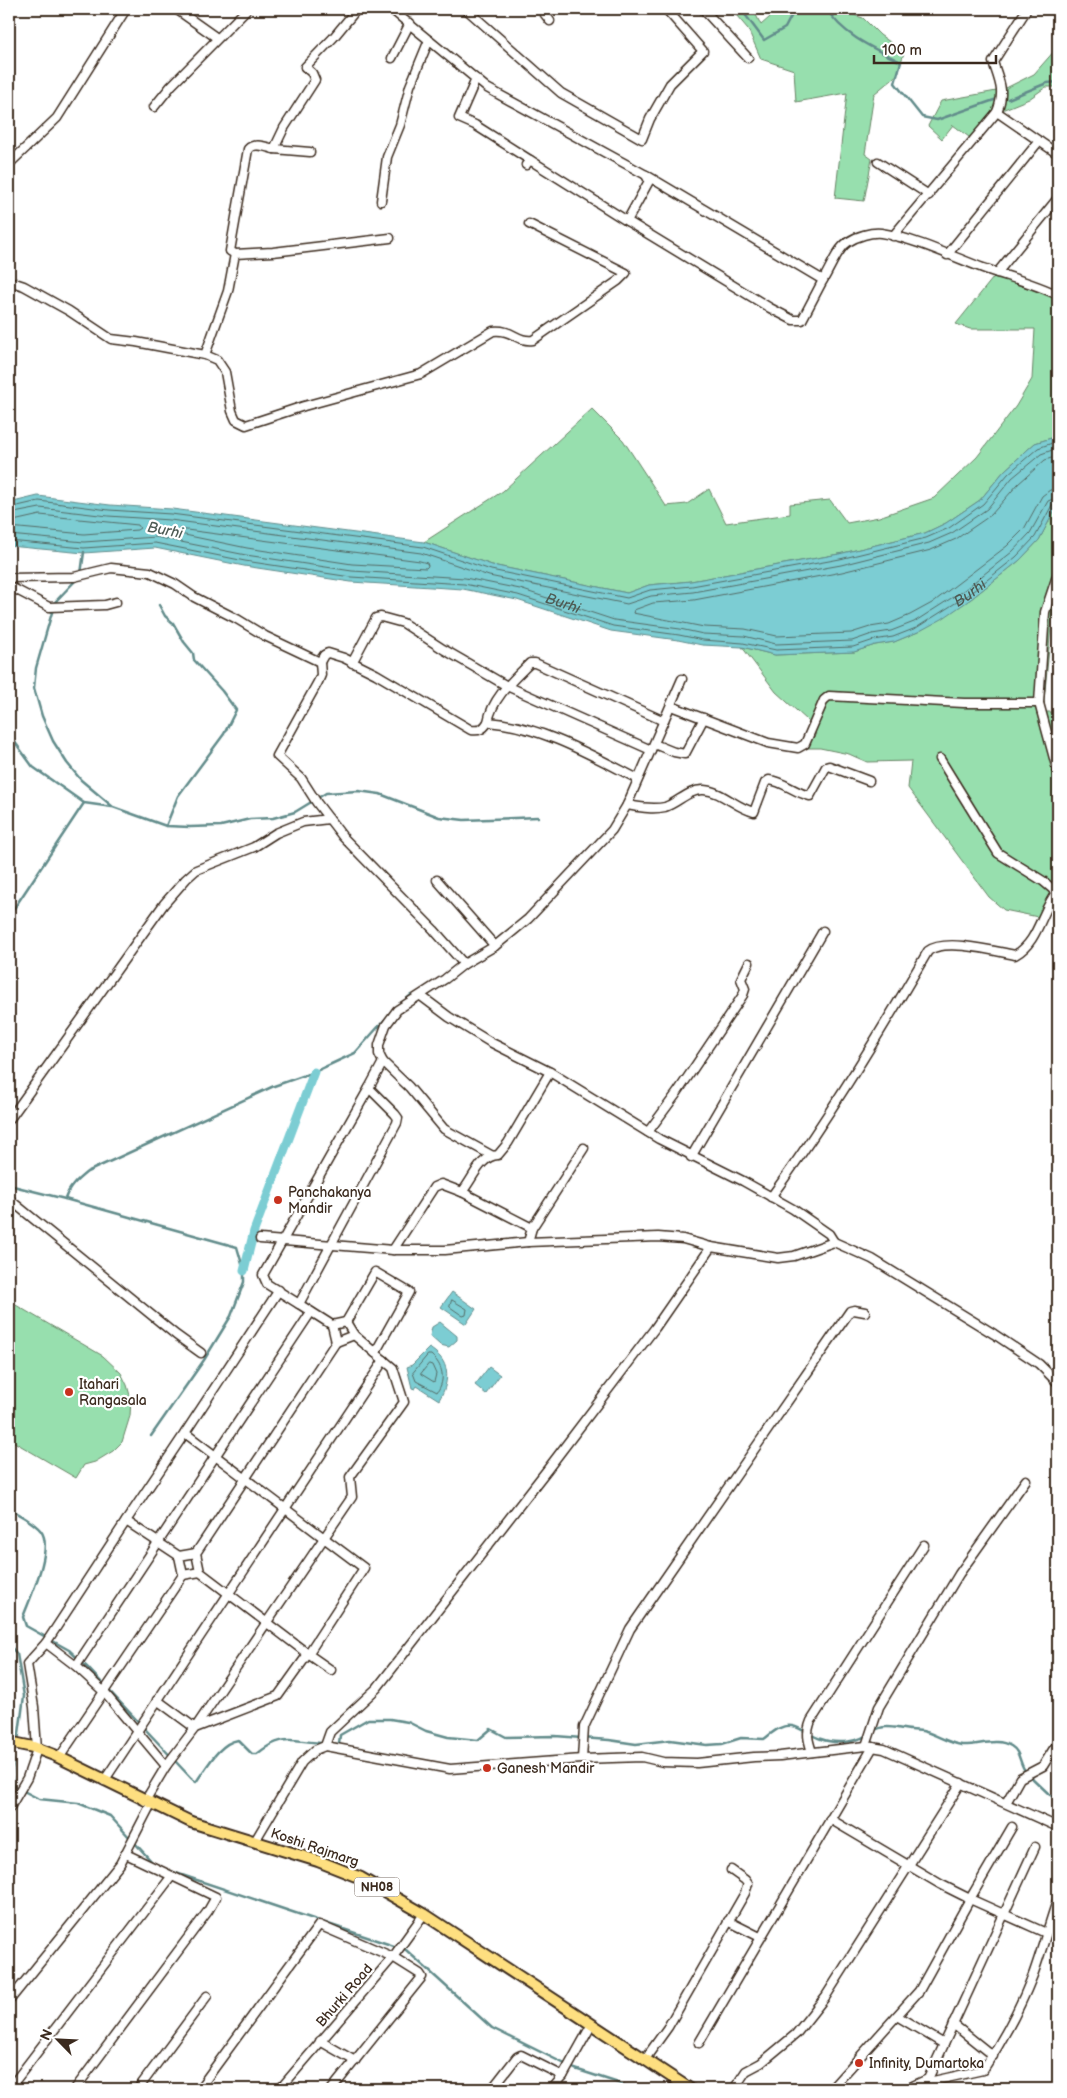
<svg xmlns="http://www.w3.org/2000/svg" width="1067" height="2098" font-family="'Balsamiq Sans',sans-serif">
	<rect width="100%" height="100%" fill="#fff"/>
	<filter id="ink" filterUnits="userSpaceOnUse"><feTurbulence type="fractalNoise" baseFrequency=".02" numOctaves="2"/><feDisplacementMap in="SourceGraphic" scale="10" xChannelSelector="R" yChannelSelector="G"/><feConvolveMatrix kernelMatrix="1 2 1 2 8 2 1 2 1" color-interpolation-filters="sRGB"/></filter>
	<g filter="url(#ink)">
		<!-- green -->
		<g fill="#97dfae" stroke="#698466">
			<path d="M 731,9 L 753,9 L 761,25 L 779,9 L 841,9 L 844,12 L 863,18 L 880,35 L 904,52 L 898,74 L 874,94 L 865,154 L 872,159 L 864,201 L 835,198 L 847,93 L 796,102 L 794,70 L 761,59 L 748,29 Z"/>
			<path d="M 1056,49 L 1058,50 L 1058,87 L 1046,87 L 1029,99 L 997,112 L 973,140 L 953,125 L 942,139 L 928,126 L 941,101 L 1002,90 L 1034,74 Z"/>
			<path d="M 997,273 L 1058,295 L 1058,436 L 1035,443 L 1004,471 L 980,500 L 946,523 L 925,533 L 839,554 L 691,581 L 649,585 L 627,593 L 492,565 L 424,542 L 503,491 L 592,409 L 623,440 L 666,506 L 687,504 L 709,489 L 726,523 L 790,514 L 790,504 L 830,500 L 847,523 L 879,517 L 934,498 L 977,457 L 1016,406 L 1032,379 L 1035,329 L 970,329 L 956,324 Z"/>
			<path d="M 1058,504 L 1058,577 L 1054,595 L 1044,701 L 1045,712 L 1058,712 L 1058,896 L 1043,918 L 1004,910 L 989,897 L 908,788 L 911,761 L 867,762 L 849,754 L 820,748 L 806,748 L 816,734 L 807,720 L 776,692 L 742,647 L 775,655 L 854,652 L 875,645 L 894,642 L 918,632 L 971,599 L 1020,560 L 1039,540 Z"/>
			<path d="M 9,1301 L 103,1356 L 121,1373 L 127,1385 L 131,1399 L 130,1416 L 122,1442 L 113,1451 L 95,1462 L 84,1465 L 76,1478 L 9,1439 Z"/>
		</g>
		<!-- water -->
		<g fill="#7ccdd3" stroke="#628c8b">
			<path d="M 1058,436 L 1058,504 L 1039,540 L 1020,560 L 971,599 L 942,619 L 918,632 L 894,642 L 875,645 L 854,652 L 775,655 L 742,647 L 702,645 L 678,640 L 611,631 L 517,600 L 463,589 L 351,582 L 244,566 L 155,548 L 84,553 L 9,546 L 9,503 L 38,496 L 110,505 L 172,509 L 424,542 L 492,565 L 627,593 L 649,585 L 691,581 L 839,554 L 925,533 L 946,523 L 980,500 L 1004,471 L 1035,443 Z"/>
			<path d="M 452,1292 L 476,1309 L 466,1324 L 441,1307 Z"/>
			<path d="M 440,1322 L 457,1336 L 457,1340 L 449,1347 L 440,1345 L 430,1336 L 432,1327 Z"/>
			<path d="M 429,1348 C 450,1360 451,1380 439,1400 L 417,1386 L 415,1389 L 412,1388 L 407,1367 L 412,1365 Z"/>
			<path d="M 489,1367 L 500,1375 L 486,1394 L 475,1385 Z"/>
		</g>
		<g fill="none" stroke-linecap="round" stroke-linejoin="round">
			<!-- shore -->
			<g stroke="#556b66" stroke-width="1">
				<path d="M 1058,456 L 1045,460 L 1018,484 L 991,515 L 956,539 L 931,550 L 842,572 L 694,600 L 653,603 L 634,610 L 633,613 L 704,627 L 745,629 L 777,636 L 851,633 L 870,627 L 889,624 L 910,615 L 932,603 L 1007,546 L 1024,529 L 1042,496 L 1050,490 L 1058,489"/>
				<path d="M 9,508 L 39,501 L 109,510 L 171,514 L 423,547 L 491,570 L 627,598 L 650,590 L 692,586 L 840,559 L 926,538 L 949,528 L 983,504 L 1008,474 L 1038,448 L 1058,441"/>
				<path d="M 9,514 L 40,508 L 108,516 L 170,520 L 421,553 L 489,576 L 627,604 L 651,596 L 693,592 L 841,565 L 929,543 L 952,533 L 987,509 L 1012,478 L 1041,454 L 1058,448"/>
				<path d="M 9,522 L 40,515 L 138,525 L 140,528 L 137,530 L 84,534 L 9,527"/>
				<path d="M 179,529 L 420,561 L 427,563 L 428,566 L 426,568 L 352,564 L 247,548 L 180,534 Z"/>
				<path id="s1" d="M 9,535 L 84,542 L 156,537 L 246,555 L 352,571 L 465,578 L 520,589 L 614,620 L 680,629 L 703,634 L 744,636 L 776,644 L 852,641 L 872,634 L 891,631 L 914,622 L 964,590 L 1012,552 L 1030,533 L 1048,501 L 1058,497"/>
				<path id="s2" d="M 9,541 L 84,548 L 155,543 L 245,561 L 351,577 L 464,584 L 518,595 L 613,626 L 679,635 L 703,640 L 743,643 L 776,650 L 853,647 L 874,640 L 893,637 L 916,628 L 968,595 L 1016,557 L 1035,537 L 1052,505 L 1058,503"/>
				<path d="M 452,1300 L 467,1309 L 466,1315 L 463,1316 L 450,1307 Z"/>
				<path d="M 428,1355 L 431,1355 C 443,1365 446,1380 437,1392 L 416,1381 L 413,1373 Z"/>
				<path d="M 429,1364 L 432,1365 L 436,1374 L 434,1382 L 421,1374 Z"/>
			</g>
			<!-- stream -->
			<g stroke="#628c8b" stroke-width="2.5">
				<path d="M 741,9 L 764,40 L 785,28 L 795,9"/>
				<path d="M 827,9 C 842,35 875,49 901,62 L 895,83 L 922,117 L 937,120 L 997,99"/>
				<path d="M 1008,99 L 1047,83 L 1058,82"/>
				<path d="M 81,574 L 84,552"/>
				<path d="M 76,580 L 55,602 L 36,668 L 34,688 L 42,716 L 53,741 L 67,763 L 81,780 L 113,807 L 166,826 L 190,827 L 221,826 L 250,819 L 273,818 L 295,812 L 326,793 L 358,791 L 380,794 L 439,817 L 464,820 L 538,817"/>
				<path d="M 159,605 L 165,616 L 173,623 L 184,642 L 193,653 L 194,660 L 222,691 L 236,710 L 224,734 L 178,796 L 166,826"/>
				<path d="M 9,734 L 33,767 L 84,803 L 112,807"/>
				<path d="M 169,893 L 181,878"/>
				<path d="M 9,916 L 84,803"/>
				<path d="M 402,1003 L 411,995"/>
				<path d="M 28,1087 L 153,913"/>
				<path d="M 9,1185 L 65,1199 C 69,1187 77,1180 87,1172 L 274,1086 L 314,1072 L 355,1053 L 387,1017"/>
				<path d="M 65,1199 L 237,1247 L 244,1271 L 244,1282 L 231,1316 L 204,1360 L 151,1436"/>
				<path d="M 9,1509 C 19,1515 33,1521 41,1531 C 54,1548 30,1598 23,1617 L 26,1626 L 69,1650 L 89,1669 L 191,1778 L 196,1782 C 207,1767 219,1743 238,1740 L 252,1754 L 257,1754 C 284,1732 293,1742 325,1743"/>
				<path d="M 9,1645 L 17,1654 L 24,1696 L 18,1741"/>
				<path d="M 873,1731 C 886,1723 897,1729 911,1730 C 916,1731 921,1730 926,1732 C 937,1735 950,1744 962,1745 C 979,1746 996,1737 1011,1746 C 1021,1752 1019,1764 1026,1772"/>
				<path d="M 333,1744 L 339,1744 L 340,1735 L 368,1719 L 390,1719 L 408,1722 L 426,1731 L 448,1737 L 478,1740 L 491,1729 L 506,1737 L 555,1736 L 609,1740 L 636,1744 L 670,1740 L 707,1745 L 722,1744 L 741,1738 L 764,1739 C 772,1733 781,1724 792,1726 C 802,1728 811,1736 821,1739 C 834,1744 855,1743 867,1735"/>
				<path d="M 13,1760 L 11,1775 L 14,1786 L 39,1799 L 78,1803 L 110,1816 L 130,1838"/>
				<path d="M 1030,1776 L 1050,1795 L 1058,1799"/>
				<path d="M 134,1842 L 154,1864"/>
				<path d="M 170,1871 L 397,1947"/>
				<path d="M 403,1948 L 406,1950 L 492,2028 L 575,2069 L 637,2089"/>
			</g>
			<!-- canal -->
			<path stroke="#7ccdd3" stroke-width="9" d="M 244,1271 L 254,1231 L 314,1072"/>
			<!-- minor casing -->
			<g stroke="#3b2a1e" stroke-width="11">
				<g id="minor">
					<path d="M 176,9 L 217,38"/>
					<path d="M 391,9 L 487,88 L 646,175 L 823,280 C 830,269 837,249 848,242 C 857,236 871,232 881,233 C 910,237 954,257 983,268 C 1008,277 1034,283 1058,295"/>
					<path d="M 466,9 L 561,93 L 642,139 L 650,119 L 670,84 L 703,51 L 666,9"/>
					<path d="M 541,9 L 550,21"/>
					<path d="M 703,9 L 748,58"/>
					<path d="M 392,58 L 410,23"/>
					<path d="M 476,79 L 459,118 L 475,125 L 530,160 L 526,165"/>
					<path d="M 154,107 L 171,86 L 247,9"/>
					<path d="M 1039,141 L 1058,154"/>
					<path d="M 274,149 L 310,152"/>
					<path d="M 530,160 L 627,221"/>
					<path d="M 878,162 L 929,195"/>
					<path d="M 9,164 L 57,118 L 126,9"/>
					<path d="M 646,175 L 649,181 L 627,221 L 770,308 L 793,320 L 802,320 L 823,280"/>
					<path d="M 381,201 L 387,157 L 400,125 L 410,86 L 429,40"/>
					<path d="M 893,236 L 997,112 C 1005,91 1000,83 993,62 L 1027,9"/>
					<path d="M 235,254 L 230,251 L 248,149 C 254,142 266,147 274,149 L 284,128 L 315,80 L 312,73 L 305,67 L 333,38 L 357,9"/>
					<path d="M 947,255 L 1039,141 L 997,112"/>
					<path d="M 997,273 L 1058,198"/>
					<path d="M 9,281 L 24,286 L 69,311 L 111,339 L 136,342 L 205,355 L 217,360 L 225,372 L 232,411 L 236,420 L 246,425 L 304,406 L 421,374 L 493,331 C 513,329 516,342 533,340 L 618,281 L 626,273 L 529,224"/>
					<path d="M 205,355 L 228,291 L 235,254 L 273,252 L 390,238"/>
					<path d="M 1058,573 L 1045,612 L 1039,703 L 1058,773"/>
					<path d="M 9,578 L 74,577 L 111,568 L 150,572 L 175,584 L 194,597 L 237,619 L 265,636 L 320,662 L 324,655 L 328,653 L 344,658 L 376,674 L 471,730 C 479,731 483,730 488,722 C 541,726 591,755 638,779"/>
					<path d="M 9,586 L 49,607 L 105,605 L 116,602"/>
					<path d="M 320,662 L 321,675 L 318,682 L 277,756 L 301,778 L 317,803 L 343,837 L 434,930 L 464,964"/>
					<path d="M 352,663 L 376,618 L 381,617 L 403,623 L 443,649 L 507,686 L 651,750"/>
					<path d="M 671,706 L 768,743 L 798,748 L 805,744 L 824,700 L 829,696 L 964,703 L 1039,703"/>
					<path d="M 488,722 C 492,698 513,680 530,663 L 535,663 L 664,721"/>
					<path d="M 654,744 L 674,752 L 685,754 L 704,718"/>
					<path d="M 940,759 L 998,853 L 1043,881 L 1056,892"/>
					<path d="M 627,805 C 639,807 652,810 665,807 C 678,803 689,789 704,790 C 722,791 736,808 754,812 L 765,783 L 769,780 C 783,781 795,793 810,796 L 826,767 L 829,766 L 869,781"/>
					<path d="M 437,880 L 495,946"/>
					<path d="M 421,996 L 449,1017 L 490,1042 L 550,1072 L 659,1139 L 743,1181 L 793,1209 L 829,1234 L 834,1242"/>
					<path d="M 383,1062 L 409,1087 L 444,1129 L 491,1155"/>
					<path d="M 369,1088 L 383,1062 L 379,1054 L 379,1045 L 386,1025 L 397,1010 L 445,979 L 464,964 L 495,946 L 528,919 L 612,830 L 627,805 L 682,679"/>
					<path d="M 369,1088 L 395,1114 L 398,1118 L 397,1123 L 299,1304 L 267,1284 L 263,1275 Z"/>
					<path d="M 9,1120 L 164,904 L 186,879 L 196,870 L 254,847 L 276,833 L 303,822 L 329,819"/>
					<path d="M 648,1132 L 677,1093 L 743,995 L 745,989 L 741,979 L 749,963"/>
					<path d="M 691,1157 L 823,931"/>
					<path d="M 462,1192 L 532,1228"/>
					<path d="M 771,1197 C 828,1119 879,1035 928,951 C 945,938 994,951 1015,955 C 1039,942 1041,910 1058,890"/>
					<path d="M 9,1199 L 176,1335 L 201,1353"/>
					<path d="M 260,1239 L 393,1250 L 445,1250 L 528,1242 L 658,1237 L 683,1239 L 711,1247"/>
					<path d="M 528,1242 L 532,1228 L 584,1148"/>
					<path d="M 393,1250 L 434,1187 L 441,1184 L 462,1192 C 473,1179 480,1156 498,1155 L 508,1143 L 550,1072"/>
					<path d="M 279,1290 L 185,1433 L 324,1538 L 352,1497 L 350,1477 L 404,1402 L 393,1368 L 354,1335 L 346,1322 L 332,1325 L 299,1304"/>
					<path d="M 346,1322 L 375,1272 L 409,1292 L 375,1353"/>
					<path d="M 336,1342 L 354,1335"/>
					<path d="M 126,1521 L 46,1643 L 76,1666 L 103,1691 L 166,1766"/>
					<path d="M 196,1553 L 179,1556 L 183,1575 L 200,1572"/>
					<path d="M 179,1556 L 126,1521 L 185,1433"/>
					<path d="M 76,1666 L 311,1312"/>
					<path d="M 157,1700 L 195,1728 L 324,1538 L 364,1568 L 308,1654 L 331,1670"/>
					<path d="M 325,1746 L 330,1732 L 377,1688 L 547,1470 L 655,1328 L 711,1247 L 778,1258 L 794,1256 L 834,1242 L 872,1259 L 994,1334 L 1039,1364 L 1058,1383"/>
					<path d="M 866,1746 L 879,1707 L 959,1574 L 1026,1480"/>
					<path d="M 812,1752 C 808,1740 806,1733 811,1721 L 924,1545"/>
					<path d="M 59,1758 L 183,1575"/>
					<path d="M 582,1759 L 584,1727 L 630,1629 L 850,1311 L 854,1310 L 865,1312"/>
					<path d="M 104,1781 L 384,1360"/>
					<path d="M 145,1801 L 166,1766 L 195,1728 L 278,1696 L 308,1654 L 200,1572 L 196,1553 L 336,1342 L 332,1325"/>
					<path d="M 1006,1803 L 1020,1778 L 1043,1766 L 1058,1742"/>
					<path d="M 9,1809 L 27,1778 L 37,1749 L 34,1707 L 27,1664 L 46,1643"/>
					<path d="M 830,1819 L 940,1884 L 970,1899 L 919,1991 L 831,2089"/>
					<path d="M 1012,1827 L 970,1899 L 1046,1933"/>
					<path d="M 255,1841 L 302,1762 L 315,1750 L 325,1746 L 450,1769 L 582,1759 L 642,1757 L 663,1762 L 697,1763 L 754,1757 L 780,1756 L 866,1746 L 884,1749 L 1058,1827"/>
					<path d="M 728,1921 L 760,1937"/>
					<path d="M 9,2001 L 120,1864 L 151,1804"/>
					<path d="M 897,2016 L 944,2044"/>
					<path d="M 953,2024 L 993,2056"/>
					<path d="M 320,2041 L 355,2061"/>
					<path d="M 699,2043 L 873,1747"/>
					<path d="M 645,2059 L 668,2027 L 745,1893 L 748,1884 L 745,1880 L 731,1870"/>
					<path d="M 915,2085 L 928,2079 L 1035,1847"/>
					<path d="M 9,2089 L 171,1877"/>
					<path d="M 75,2089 L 208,1911 L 216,1897 L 126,1854"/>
					<path d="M 138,2089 L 207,1996"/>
					<path d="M 199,2089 L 319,1925 L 393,1957 L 420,1974 L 422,1977 L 332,2089"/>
					<path d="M 280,2089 L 393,1957 L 424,1914"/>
					<path d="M 492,2089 L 517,2057 L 521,2055 L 563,2076"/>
					<path d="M 552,2089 L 563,2076 L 592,2024"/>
					<path d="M 734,2089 L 746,2071 L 761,2063 L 796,2034 L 826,1996 L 961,1783"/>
					<path d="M 907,2089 L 915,2085 L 983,2070 C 1003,2040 1020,2008 1033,1975 C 1042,1950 1049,1924 1058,1898"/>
				</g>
			</g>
			<!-- major casing -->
			<g stroke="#3b2a1e" stroke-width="14">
				<path id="major" d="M 9,1742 L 33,1747 L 54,1755 L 191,1822 L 318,1861 L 361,1878 L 424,1914 L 690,2089"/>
			</g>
			<!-- minor -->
			<use href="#minor" stroke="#fff" stroke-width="8"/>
			<!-- major -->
			<use href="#major" stroke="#fedf80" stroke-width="10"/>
		</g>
	</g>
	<!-- markers -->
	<g fill="#c8321e" stroke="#fff" stroke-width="2">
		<circle cx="278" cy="1200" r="5"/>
		<circle cx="69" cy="1392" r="5"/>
		<circle cx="487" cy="1768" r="5"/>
		<circle cx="859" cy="2063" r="5"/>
	</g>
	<g text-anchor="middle" stroke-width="4.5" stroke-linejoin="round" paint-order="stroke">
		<!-- shield labels -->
		<rect fill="#fff" stroke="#766a62" stroke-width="1" x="354.5" y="1877.5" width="45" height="19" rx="4"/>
		<g font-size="12" font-weight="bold" fill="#3b2a1e">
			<text x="377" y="1891">NH08</text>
		</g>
		<!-- poi labels -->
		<g font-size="14" fill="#3b2a1e" stroke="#fff" text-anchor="start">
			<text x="288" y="1197">Panchakanya<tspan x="288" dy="16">Mandir</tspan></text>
			<text x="79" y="1389">Itahari<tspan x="79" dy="16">Rangasala</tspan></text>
			<text x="497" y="1773">Ganesh Mandir</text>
			<text x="869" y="2068">Infinity, Dumartoka</text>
		</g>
		<!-- street labels -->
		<g font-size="14" fill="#3b2a1e" stroke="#fff">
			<text transform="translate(315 1847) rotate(19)" y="5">Koshi Rajmarg</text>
			<text transform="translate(344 1995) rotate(-49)" y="5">Bhurki Road</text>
		</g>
		<!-- water labels -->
		<g font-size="15" font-style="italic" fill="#4e5b54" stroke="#fff">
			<text transform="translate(165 530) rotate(11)" y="5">Burhi</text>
			<text dy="5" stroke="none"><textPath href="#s2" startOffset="986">Burhi</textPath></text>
			<text dy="5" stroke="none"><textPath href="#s1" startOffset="561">Burhi</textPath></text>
		</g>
	</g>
	<!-- margin -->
	<rect width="1067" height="2098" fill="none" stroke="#fff" stroke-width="30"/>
	<rect x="15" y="15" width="1037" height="2068" fill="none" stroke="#3b2a1e" stroke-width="2" filter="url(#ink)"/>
	<!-- north arrow -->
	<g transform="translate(58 2040) rotate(294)" stroke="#ffffff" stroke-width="4" paint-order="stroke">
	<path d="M0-4L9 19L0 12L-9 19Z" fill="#3b2a1e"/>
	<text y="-8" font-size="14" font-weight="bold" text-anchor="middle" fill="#3b2a1e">N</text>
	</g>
	<!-- scale -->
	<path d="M874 55v8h122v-8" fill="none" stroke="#3b2a1e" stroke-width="2.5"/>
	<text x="882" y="55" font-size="15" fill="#3b2a1e" stroke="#ffffff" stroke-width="4" paint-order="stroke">100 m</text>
</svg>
